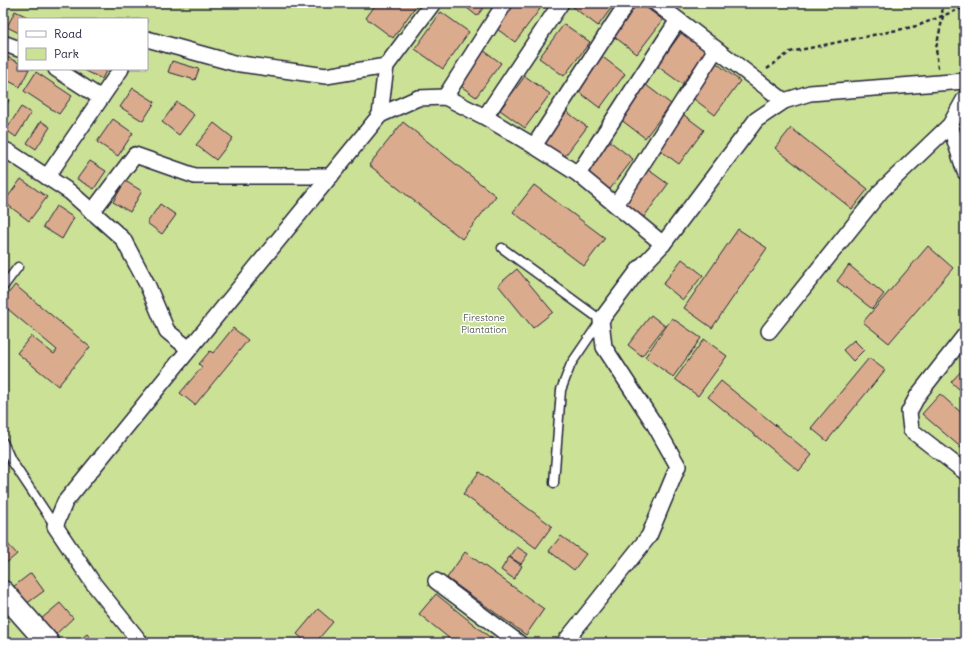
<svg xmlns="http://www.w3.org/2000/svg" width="968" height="646" font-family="Delius,sans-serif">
	<rect width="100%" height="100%" fill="#f4e6dd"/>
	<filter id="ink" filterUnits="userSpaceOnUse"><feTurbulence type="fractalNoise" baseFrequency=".025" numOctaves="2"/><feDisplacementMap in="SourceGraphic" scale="8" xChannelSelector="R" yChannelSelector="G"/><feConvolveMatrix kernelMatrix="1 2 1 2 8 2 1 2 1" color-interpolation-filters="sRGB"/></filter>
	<g filter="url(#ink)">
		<!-- green -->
		<path fill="#cae196" stroke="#768268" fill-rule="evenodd" d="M 3,3 L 965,3 L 965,643 L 3,643 ZM 19,19 L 147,19 L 147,69 L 19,69 Z"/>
		<!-- building -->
		<g fill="#dbab8d" stroke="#22223b">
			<path d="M 377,3 L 418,3 L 393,38 L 366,18 Z"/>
			<path d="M 461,3 L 487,3 L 477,16 Z"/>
			<path d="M 506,3 L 533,3 L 540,9 L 515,42 L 490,24 Z"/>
			<path d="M 576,3 L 615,3 L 598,26 L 573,7 Z"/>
			<path d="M 637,3 L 640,3 L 663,20 L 637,54 L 612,35 Z"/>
			<path d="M 15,11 L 32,19 L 19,19 L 19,33 L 7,27 Z"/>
			<path d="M 441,12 L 469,32 L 443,69 L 415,49 Z"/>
			<path d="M 564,24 L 590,42 L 564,76 L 539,58 Z"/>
			<path d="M 682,32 L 707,50 L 682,84 L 657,66 Z"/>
			<path d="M 476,45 L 501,63 L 476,97 L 451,79 Z"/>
			<path d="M 3,55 L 19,63 L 19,69 L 29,69 L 20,87 L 3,78 Z"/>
			<path d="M 600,55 L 625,74 L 600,108 L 575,89 Z"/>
			<path d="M 172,61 L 199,69 L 195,80 L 168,72 Z"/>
			<path d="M 715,62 L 740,81 L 715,115 L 690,96 Z"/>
			<path d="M 82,69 L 107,69 L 102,79 Z"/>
			<path d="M 36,72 L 72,96 L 59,114 L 24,91 Z"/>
			<path d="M 525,76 L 550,94 L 525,128 L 500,110 Z"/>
			<path d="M 646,85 L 671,104 L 645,138 L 620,119 Z"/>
			<path d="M 133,88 L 155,102 L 143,121 L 120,107 Z"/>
			<path d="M 3,97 L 9,100 L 3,113 Z"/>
			<path d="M 177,102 L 194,115 L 179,135 L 162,122 Z"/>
			<path d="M 21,107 L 31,113 L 16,137 L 6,130 Z"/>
			<path d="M 562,108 L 587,127 L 561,161 L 536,142 Z"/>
			<path d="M 680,112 L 704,130 L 679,164 L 654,146 Z"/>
			<path d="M 113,119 L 133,133 L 118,156 L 97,142 Z"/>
			<path d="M 41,121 L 50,127 L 36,149 L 27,143 Z"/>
			<path d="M 403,122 L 496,196 L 462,239 L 369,165 Z"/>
			<path d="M 214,123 L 233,138 L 216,160 L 196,145 Z"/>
			<path d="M 791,128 L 868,189 L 852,209 L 775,148 Z"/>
			<path d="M 608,140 L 633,159 L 607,193 L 582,174 Z"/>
			<path d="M 90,161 L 106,171 L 94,189 L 77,179 Z"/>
			<path d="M 643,166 L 668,184 L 643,218 L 618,200 Z"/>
			<path d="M 21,179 L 47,197 L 29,221 L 4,202 Z"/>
			<path d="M 125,181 L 142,191 L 130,212 L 113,202 Z"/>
			<path d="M 534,185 L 605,238 L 584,266 L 513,212 Z"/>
			<path d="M 160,204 L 176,215 L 162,234 L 147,223 Z"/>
			<path d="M 56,206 L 74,218 L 62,239 L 43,227 Z"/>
			<path d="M 738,229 L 767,248 L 712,328 L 684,308 Z"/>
			<path d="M 928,246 L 953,268 L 889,343 L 863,322 Z"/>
			<path d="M 682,259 L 703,275 L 683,300 L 663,284 Z"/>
			<path d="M 849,265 L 884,294 L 872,309 L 837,281 Z"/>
			<path d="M 517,269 L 553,312 L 533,328 L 498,285 Z"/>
			<path d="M 15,285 L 90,347 L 58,386 L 17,353 L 31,336 L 54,354 L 57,350 L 3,305 L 3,300 Z"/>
			<path d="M 651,315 L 665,326 L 642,356 L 628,345 Z"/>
			<path d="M 672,318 L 701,338 L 673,377 L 645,357 Z"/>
			<path d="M 233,328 L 248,340 L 195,405 L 180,393 L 202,367 L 199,364 L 210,351 L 213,353 Z"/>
			<path d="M 704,339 L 727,356 L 698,396 L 675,379 Z"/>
			<path d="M 854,340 L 864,350 L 853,361 L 843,350 Z"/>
			<path d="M 869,358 L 885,370 L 827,441 L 811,428 Z"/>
			<path d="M 965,367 L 965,394 L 951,382 Z"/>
			<path d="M 721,381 L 812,455 L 799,471 L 708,397 Z"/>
			<path d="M 940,394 L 965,416 L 965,451 L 922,414 Z"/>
			<path d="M 479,472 L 552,526 L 536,548 L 463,494 Z"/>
			<path d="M 561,536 L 586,554 L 574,570 L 549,551 Z"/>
			<path d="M 3,539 L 17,554 L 3,566 Z"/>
			<path d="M 517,547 L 528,554 L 521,564 L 510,557 Z"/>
			<path d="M 465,552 L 544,609 L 526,635 L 447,578 Z"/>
			<path d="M 509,557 L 522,566 L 514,579 L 501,570 Z"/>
			<path d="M 31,573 L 44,591 L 26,604 L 13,587 Z"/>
			<path d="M 436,594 L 497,643 L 455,643 L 419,614 Z"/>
			<path d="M 60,603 L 73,618 L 55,635 L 41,619 Z"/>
			<path d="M 318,609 L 333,622 L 315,643 L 307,643 L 297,634 Z"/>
			<path d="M 87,634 L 95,643 L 76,643 Z"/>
		</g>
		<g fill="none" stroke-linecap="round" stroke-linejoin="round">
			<!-- lane casing -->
			<g stroke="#22223b" stroke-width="11">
				<g id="lane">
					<path d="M 502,248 L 601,320 L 571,364 L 561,390 L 554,483"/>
					<path d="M 3,287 L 18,267"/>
					<path d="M 3,442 L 11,460 L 55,526"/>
				</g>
			</g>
			<!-- street casing -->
			<g stroke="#22223b" stroke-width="18">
				<g id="street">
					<path d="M 656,3 L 784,101"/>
					<path d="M 147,39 L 234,63 L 326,76 L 386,66"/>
					<path d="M 3,43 L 19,49"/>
					<path d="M 56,69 L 101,98"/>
					<path d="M 445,97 L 505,3"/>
					<path d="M 380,115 L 386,66 L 433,3"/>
					<path d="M 485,117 L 561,3"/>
					<path d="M 950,125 L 965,172"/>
					<path d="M 534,146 L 627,3"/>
					<path d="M 3,149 L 9,152 L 70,192 L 123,239 L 147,284 L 167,331 L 189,349"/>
					<path d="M 578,174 L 678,20"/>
					<path d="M 47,177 L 121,69"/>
					<path d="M 616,205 L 716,49"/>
					<path d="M 92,212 L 135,155 L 195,176 L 331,176"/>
					<path d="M 769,331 L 881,191 L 950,125 L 965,98"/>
					<path d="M 965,335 L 918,395 L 909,412 L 911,430 L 965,472"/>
					<path d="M 436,581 L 519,643"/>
					<path d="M 141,643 L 93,583 L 55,526 L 65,502 L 380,115 L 418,98 L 445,97 L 485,117 L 534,146 L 578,174 L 663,244"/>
					<path d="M 564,643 L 649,536 L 678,466 L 653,422 L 604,347 L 601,320 L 640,268 L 663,244 L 756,120 L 784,101 L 810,93 L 965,81"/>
				</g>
			</g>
			<!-- secondary casing -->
			<g stroke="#22223b" stroke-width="25">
				<path id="secondary" d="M 3,592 L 48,643"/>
			</g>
			<!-- path -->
			<g stroke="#22223b" stroke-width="2.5" stroke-dasharray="4 3" stroke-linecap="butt">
				<path d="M 938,68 L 936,48 L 943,16 L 941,3"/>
				<path d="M 767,69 L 790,52 L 917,26 L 965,7"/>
			</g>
			<!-- lane -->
			<use href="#lane" stroke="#fff" stroke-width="8"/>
			<!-- street -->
			<use href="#street" stroke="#fff" stroke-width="15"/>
			<!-- secondary -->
			<use href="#secondary" stroke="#fff" stroke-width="22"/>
		</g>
	</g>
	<g text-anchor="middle" stroke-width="3" stroke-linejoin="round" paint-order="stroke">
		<!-- park labels -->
		<g font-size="10" fill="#545b56" stroke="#fff">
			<text x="484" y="321">Firestone<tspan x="484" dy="12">Plantation</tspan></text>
		</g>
	</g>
	<!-- margin -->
	<rect width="968" height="646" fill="none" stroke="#fff" stroke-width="16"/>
	<rect x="8" y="8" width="952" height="630" fill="none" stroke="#22223b" stroke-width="1.5" filter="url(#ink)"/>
	<!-- legend -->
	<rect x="18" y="18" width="130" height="52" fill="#ffffff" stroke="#a7a7b1"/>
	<rect x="26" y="31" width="20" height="6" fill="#ffffff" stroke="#a7a7b1"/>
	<text x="54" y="38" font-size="12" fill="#22223b">Road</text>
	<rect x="26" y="48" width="20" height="12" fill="#cae196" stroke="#a7a7b1"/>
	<text x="54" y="58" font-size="12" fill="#22223b">Park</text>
</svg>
